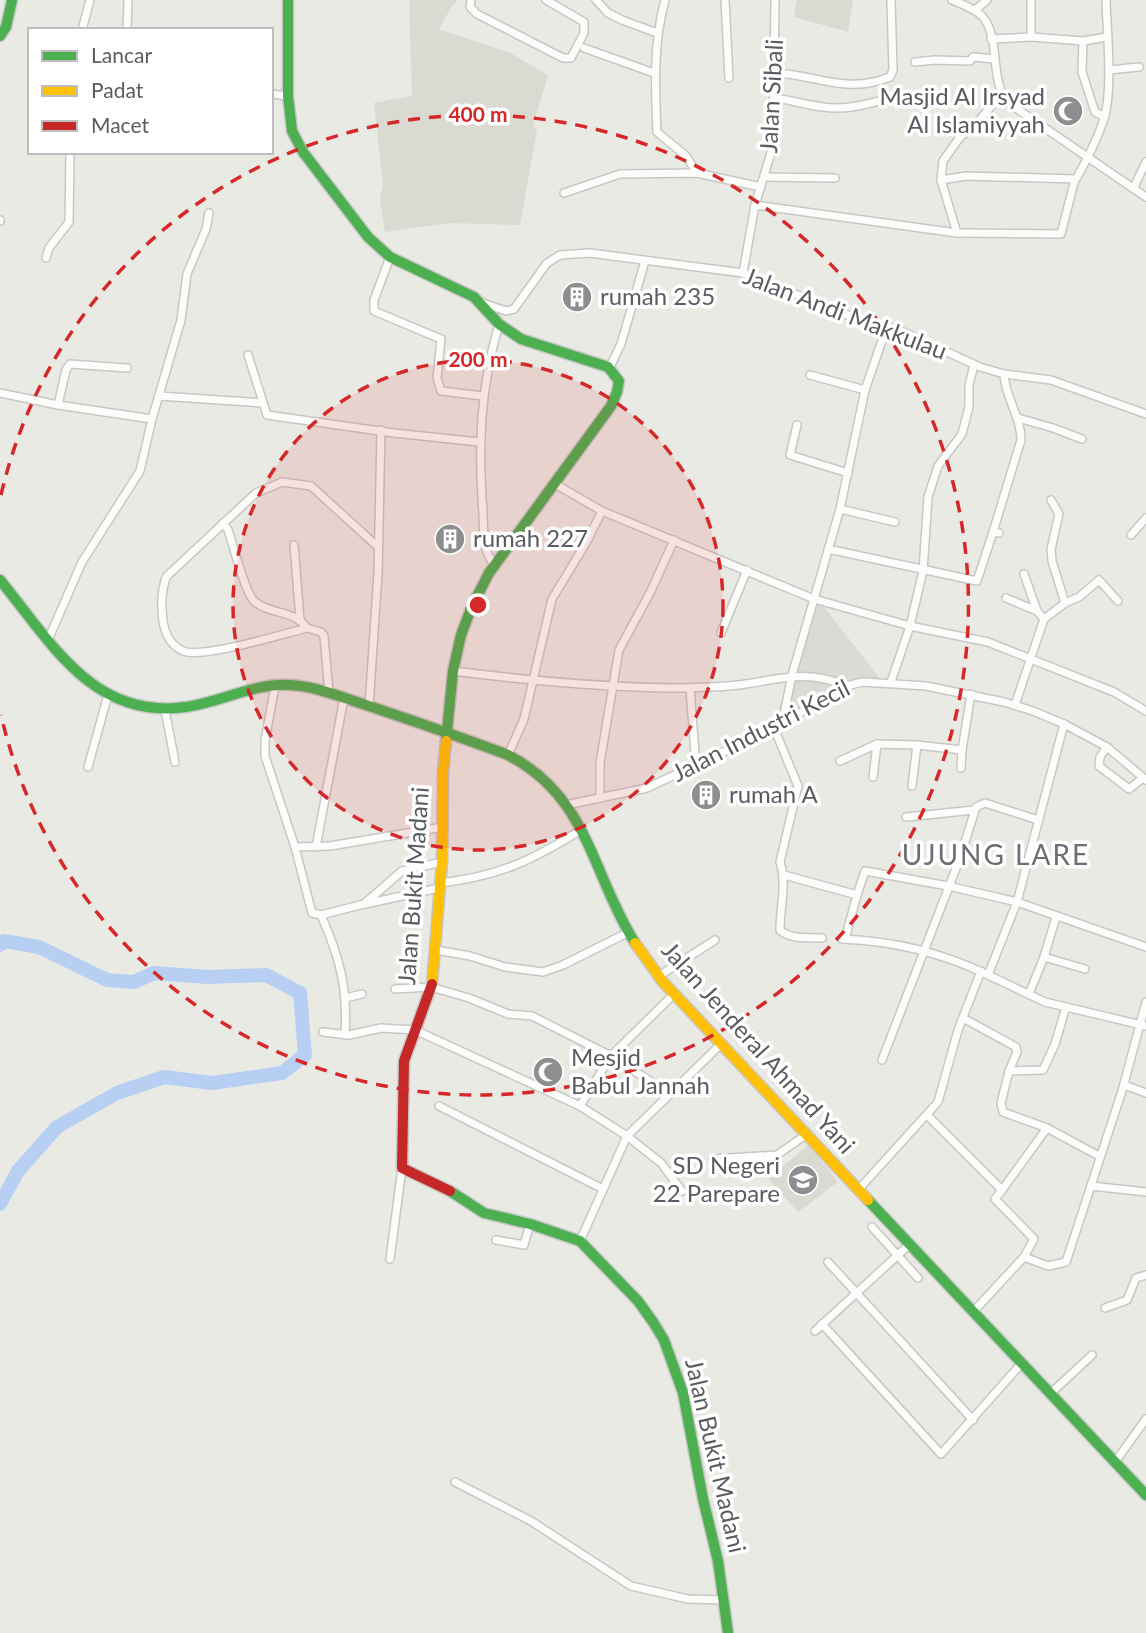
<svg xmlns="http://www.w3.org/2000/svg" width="1146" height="1633" font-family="Lato,sans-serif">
	<rect width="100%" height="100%" fill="#eaeae4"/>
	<!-- industrial -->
	<path fill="#dbdbd5" d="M 814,594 L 885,685 L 854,683 L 771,730 L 791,675 Z"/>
	<!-- education -->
	<g fill="#dadad2">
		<path d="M 409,0 L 458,0 L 452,6 L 439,29 L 510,53 L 548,75 L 533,126 L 537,130 L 520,225 L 449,223 L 385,232 L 380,200 L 383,184 L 374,103 L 412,96 Z"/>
		<path d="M 797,0 L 853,0 L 848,32 L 794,17 Z"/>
		<path d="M 809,1145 L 838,1182 L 798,1212 L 768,1178 Z"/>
	</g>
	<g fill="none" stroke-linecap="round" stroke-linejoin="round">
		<!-- river -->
		<path stroke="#b8cff4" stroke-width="14" d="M 0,945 L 4,941 L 39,947 L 107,980 L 134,982 L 154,973 L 207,977 L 266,975 L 300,993 L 305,1055 L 282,1073 L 212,1083 L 164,1077 L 117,1093 L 57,1127 L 18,1171 L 0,1204"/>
		<!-- street casing -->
		<g stroke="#c7c8c6" stroke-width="10">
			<g id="street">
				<path d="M 471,0 L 470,7 L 477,14 L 563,58 L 571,58 L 584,33 L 584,22 L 546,0"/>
				<path d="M 596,0 L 608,13 L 622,20 L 657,33"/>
				<path d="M 665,0 C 653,44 655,87 657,132 L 686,156 L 697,173"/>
				<path d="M 725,0 L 729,78"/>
				<path d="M 952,0 C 962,4 974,8 982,16 C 1001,37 989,77 1007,102 L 1146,197"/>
				<path d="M 975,10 L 987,0"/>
				<path d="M 82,30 L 90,0"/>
				<path d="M 127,30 L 128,0"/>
				<path d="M 1031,37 L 1083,41"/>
				<path d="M 991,39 L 1031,37 L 1031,0"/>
				<path d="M 584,48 L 654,73"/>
				<path d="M 915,62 L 935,60 L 970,61 L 973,57 L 994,59"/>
				<path d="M 1109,70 L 1139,67"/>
				<path d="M 774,73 C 816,74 845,95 890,77 L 893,70 L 891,0"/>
				<path d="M 271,94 L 288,96"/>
				<path d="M 774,98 C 792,100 805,105 823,107 C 847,111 871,103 894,97"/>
				<path d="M 1105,117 L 1095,112 L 1082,72 L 1083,41 L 1107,37"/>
				<path d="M 764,177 L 835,178"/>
				<path d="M 941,180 L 966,176 L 1076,179 C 1087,160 1097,140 1104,119 C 1113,89 1107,33 1106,0"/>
				<path d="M 1134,187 L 1146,162"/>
				<path d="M 564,193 L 620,174 L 697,173 L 761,187"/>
				<path d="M 755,205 L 957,233 L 941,180 L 943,161 L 960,137 L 975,126 L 1001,94"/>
				<path d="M 0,220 L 0,221"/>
				<path d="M 957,233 L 1061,234 L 1075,179"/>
				<path d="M 390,257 L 374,300 L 374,311 L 441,339 L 437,378 L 441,391 L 483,396"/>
				<path d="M 46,258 L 49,248 L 69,222 L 70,152"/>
				<path d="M 743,273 L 755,205 L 773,146 L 775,0"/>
				<path d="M 480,302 L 506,311 L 514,309 L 547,263 L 560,255 L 590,253 L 743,273 L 855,318 L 899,330 L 980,367 L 1004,374 L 1051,380 L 1146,414"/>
				<path d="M 248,355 L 267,415 L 394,433 L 479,442"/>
				<path d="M 610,367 L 621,344 L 645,261"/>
				<path d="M 810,375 L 865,390"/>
				<path d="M 0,393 L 58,405 L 152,419 L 181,320 L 187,274 L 206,229 L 209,213"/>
				<path d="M 159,396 L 263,403"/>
				<path d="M 58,405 L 66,370 L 70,364 L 127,368"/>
				<path d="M 1018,418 L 1053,428 L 1082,439"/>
				<path d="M 797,425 L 790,455 L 848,473"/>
				<path d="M 555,484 L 602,511 L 814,599 L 910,626 L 988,642 L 1114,692 L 1146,711"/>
				<path d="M 840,509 L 895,522"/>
				<path d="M 223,523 L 228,530 C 233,544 245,593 254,601 C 270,615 293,609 307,628 L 321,632 L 324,636 L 329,693"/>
				<path d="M 993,532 L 1021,440 C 1021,416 1005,398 1004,374"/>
				<path d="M 1131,535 L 1146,518"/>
				<path d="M 294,545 L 300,619"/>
				<path d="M 828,549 L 977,581 L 993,532 L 999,533"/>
				<path d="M 495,565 C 482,552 484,531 483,513 C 478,446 480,389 499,324"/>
				<path d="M 1006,598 L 1037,611"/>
				<path d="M 1065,603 L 1079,597 L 1099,580 L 1118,601"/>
				<path d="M 1044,619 L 1065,603 L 1052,561 L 1051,549 L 1059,514 L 1051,500"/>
				<path d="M 307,628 C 283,634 201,659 183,651 C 170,645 165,634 163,621 C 161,604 161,593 166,577 L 256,493 L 282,482 L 311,486 L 378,547"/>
				<path d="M 721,633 L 747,570"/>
				<path d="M 48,640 L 82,562 L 140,471 L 152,419"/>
				<path d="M 453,671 C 532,681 609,688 688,688 C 707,687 728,687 746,684 C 784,678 809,670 846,686"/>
				<path d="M 891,682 L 910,626 L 923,571 L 928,497 L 938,466 L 962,434 L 969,407 L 969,385 L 974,365"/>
				<path d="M 275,686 L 265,740 L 265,756 L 295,847 L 312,913 L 321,915 L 364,904 L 402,871 L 442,862"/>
				<path d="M 690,688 L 696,766"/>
				<path d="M 1015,705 L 1044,619 L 1037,611 L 1024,574"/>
				<path d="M 369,706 L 378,574 L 381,430"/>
				<path d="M 165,710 L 175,762"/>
				<path d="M 782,724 L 792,675 L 840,509 L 865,390 L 887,326"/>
				<path d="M 774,728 L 798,786 L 780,862 C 787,883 780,908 780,930 C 790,940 809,937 822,938"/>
				<path d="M 1107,747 L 1100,757 L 1099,766 L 1129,789 L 1143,778"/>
				<path d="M 508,755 L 524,719 L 552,599 L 586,543 L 602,511"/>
				<path d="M 840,761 L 877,744 L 917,745 L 962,750 L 971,694"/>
				<path d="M 88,767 L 108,695"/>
				<path d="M 961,768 L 962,750"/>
				<path d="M 873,777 L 877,744"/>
				<path d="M 912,786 L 917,745"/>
				<path d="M 600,798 L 600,763 L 619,650 L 651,591 L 674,540"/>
				<path d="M 566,805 L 647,788 L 774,728 L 846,686 L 863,682 L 926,686 L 1004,702 L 1033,711 L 1064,724 L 1107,747 L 1146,780"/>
				<path d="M 906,817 L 974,810"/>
				<path d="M 295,847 L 330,846 L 443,827"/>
				<path d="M 316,847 L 344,698"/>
				<path d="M 784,875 L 857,895 L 865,871 L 948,886 L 1017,902 L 1146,947"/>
				<path d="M 440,883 C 499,876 531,861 581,830"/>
				<path d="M 365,904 L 439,888"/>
				<path d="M 321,915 C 340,958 348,989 345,1035"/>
				<path d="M 842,939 C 893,941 941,952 988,975 L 1017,902 L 1064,724"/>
				<path d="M 845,939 L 857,895"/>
				<path d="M 436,950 L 470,956 L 505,967 L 543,972 L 563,965 L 629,932"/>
				<path d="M 1044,957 L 1085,969"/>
				<path d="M 988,975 L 1045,1002 L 1146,1026"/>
				<path d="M 659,976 L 715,940"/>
				<path d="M 395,989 L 431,987 L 469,998 L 508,1014 L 532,1016 L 611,1056 L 670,1094 L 627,1136 L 580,1106"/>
				<path d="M 1029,994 L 1044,957 L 1056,917"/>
				<path d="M 345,998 L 362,994"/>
				<path d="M 1066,1007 L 1055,1044 L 1043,1070 L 1009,1071 L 1001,1103 L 1003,1112 L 1047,1128 L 1099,1156"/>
				<path d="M 963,1018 L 1016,1047 L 1017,1052 L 1009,1071"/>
				<path d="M 323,1032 L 349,1035 L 381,1028 L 415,1030 L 580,1106 L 611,1056 L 674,994"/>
				<path d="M 882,1060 L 960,858 L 976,807 L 985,803 L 1038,820"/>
				<path d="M 1124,1085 L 1146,1093"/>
				<path d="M 670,1094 L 721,1044"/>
				<path d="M 439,1106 L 603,1189"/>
				<path d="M 927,1115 L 1002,1190 L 995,1199 L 1034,1239 L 1024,1257 L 974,1311"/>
				<path d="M 713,1159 L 777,1155 L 807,1134"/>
				<path d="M 1091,1186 L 1146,1192"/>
				<path d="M 859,1189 L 938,1102 L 958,1030 L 981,971"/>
				<path d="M 1002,1190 L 1047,1128"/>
				<path d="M 872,1227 L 918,1278"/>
				<path d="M 496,1240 L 524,1245 L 530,1224"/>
				<path d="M 580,1241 L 627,1136 L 661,1163 L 682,1191"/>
				<path d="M 1024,1257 L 1048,1266 L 1066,1262 L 1122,1091 L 1146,1002"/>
				<path d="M 390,1259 L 402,1168"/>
				<path d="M 828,1262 L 973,1420"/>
				<path d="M 1105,1308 L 1127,1300 L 1136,1278 L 1146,1275"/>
				<path d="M 822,1324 L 941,1454 L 1022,1363"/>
				<path d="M 815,1331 L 910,1244"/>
				<path d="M 1050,1394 L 1092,1355"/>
				<path d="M 1115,1462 L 1146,1419"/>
				<path d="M 455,1482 L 531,1521 L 631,1586 L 688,1599 L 724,1600"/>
			</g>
		</g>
		<!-- fast casing -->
		<g stroke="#c7c7c6" stroke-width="13">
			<g id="fast">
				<path d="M 288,0 L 288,96 L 292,131 L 303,152 L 368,237 L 390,257 L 474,297 L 499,324 L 521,339 L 608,367 L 619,381 L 617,392 L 611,406 L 489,573 L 472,606 L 461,635 L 453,671 L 446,741"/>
				<path d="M 0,36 L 6,27 L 12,0"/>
				<path d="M 0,580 C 51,642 93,720 186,707 C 221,702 254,683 290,685 C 313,686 335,695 357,702 C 408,719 458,736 508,755 C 589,797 591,873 635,943"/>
				<path d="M 450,1191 L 484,1213 L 530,1224 L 580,1241 L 638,1301 L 653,1322 L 664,1340 L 683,1393 L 703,1499 L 718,1561 L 728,1633"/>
				<path d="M 868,1200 L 1146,1495"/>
			</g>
		</g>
		<!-- slow casing -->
		<g stroke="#c7c7c6" stroke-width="13">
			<g id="slow">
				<path d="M 635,943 L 663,982 L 868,1200"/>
				<path d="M 432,984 L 442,862 L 443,772 L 446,741"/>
			</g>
		</g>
		<!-- jam casing -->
		<g stroke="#c7c7c6" stroke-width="13">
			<path id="jam" d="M 432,984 L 404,1061 L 402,1168 L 450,1191"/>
		</g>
		<!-- street -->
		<use href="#street" stroke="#fcfcfb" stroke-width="7"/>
		<!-- fast -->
		<use href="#fast" stroke="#4caf50" stroke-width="10"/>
		<!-- slow -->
		<use href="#slow" stroke="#ffc107" stroke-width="10"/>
		<!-- jam -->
		<use href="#jam" stroke="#c62828" stroke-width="10"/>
	</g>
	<!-- distance rings -->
	<circle cx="478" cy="605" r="245" fill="#d62828" fill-opacity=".12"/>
	<g fill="none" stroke="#d62828" stroke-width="3.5" stroke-dasharray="12 9">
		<circle cx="478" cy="605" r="245"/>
		<path d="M1 495A490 490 0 1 1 1 715"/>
	</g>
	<!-- icons -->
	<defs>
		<g id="mosque-disc" transform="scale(1.575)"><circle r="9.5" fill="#8c8e90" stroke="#fff"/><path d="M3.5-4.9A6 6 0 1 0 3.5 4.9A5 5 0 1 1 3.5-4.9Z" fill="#fff"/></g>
		<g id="building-disc" transform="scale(1.575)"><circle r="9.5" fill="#8c8e90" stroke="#fff"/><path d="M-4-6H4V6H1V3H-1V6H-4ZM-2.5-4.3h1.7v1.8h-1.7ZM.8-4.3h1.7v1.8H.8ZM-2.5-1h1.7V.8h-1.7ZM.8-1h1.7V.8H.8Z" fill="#fff"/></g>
		<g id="school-disc" transform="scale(1.575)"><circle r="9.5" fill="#8c8e90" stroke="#fff"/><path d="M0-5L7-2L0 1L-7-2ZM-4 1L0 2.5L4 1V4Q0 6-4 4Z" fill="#fff"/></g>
	</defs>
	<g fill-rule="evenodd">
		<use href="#mosque-disc" x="1068" y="111"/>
		<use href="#building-disc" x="577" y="297"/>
		<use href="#building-disc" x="450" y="539"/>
		<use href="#building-disc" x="706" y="795"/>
		<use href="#mosque-disc" x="548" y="1072"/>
		<use href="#school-disc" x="803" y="1180"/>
	</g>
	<g text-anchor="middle" stroke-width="7" stroke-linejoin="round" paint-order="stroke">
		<!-- street labels -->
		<g font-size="24" fill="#5a5c62" stroke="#fff">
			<text transform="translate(772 96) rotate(-87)" y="8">Jalan Sibali</text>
			<text transform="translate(845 314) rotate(21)" y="8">Jalan Andi Makkulau</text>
			<text transform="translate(761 731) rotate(-27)" y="8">Jalan Industri Kecil</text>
			<text transform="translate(414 886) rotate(-86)" y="8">Jalan Bukit Madani</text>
			<text transform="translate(758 1048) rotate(48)" y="8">Jalan Jenderal Ahmad Yani</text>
			<text transform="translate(715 1456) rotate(77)" y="8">Jalan Bukit Madani</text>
		</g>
		<!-- poi labels -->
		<g font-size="24" fill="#5a5c62" stroke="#fff" text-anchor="start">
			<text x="1045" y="105" text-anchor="end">Masjid Al Irsyad<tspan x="1045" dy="28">Al Islamiyyah</tspan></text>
			<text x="600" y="305">rumah 235</text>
			<text x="473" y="547">rumah 227</text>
			<text x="729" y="803">rumah A</text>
			<text x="571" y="1066">Mesjid<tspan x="571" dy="28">Babul Jannah</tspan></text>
			<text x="780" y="1174" text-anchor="end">SD Negeri<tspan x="780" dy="28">22 Parepare</tspan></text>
		</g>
		<!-- quarter labels -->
		<g font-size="28" letter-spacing="2" fill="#6b6e74" stroke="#fff">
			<text x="996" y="865">UJUNG LARE</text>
		</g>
	</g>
	<circle cx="478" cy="605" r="10" fill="#d62828" stroke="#fff" stroke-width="3.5"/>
	<g font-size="21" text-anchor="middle" font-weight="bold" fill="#d62828" stroke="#fff" stroke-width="7" stroke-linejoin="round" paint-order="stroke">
		<text x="478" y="122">400 m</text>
		<text x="478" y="367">200 m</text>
	</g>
	<!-- legend -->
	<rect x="28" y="28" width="245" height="126" fill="#ffffff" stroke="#bdbec0" stroke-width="2"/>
	<rect x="42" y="51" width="35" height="10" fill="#4caf50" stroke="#bdbec0" stroke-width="2"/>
	<text x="91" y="63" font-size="21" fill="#5a5c62">Lancar</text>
	<rect x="42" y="86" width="35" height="10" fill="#ffc107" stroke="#bdbec0" stroke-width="2"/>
	<text x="91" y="98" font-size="21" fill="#5a5c62">Padat</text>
	<rect x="42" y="121" width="35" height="10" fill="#c62828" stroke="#bdbec0" stroke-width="2"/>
	<text x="91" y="133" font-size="21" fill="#5a5c62">Macet</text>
</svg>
